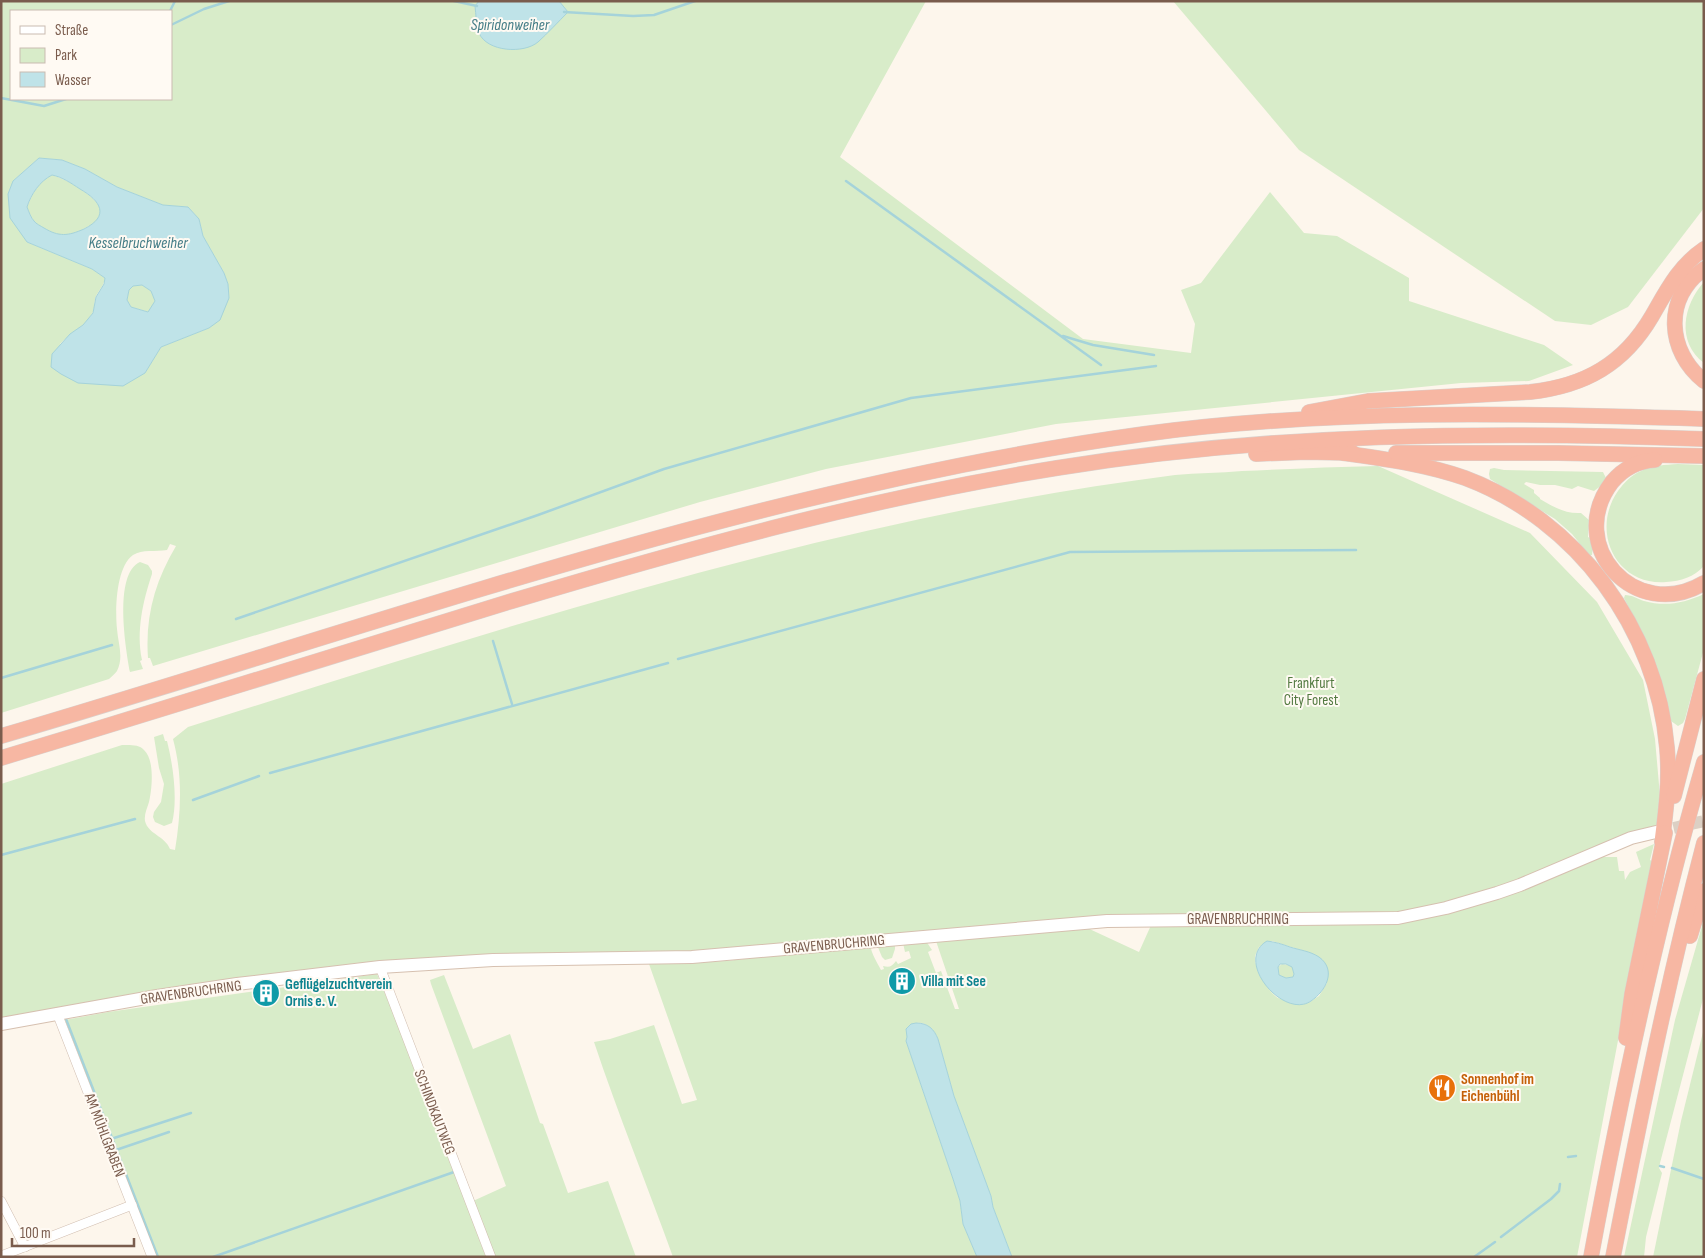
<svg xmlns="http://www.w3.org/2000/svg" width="1705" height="1258" font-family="'Sofia Sans Condensed',sans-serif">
	<rect width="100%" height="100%" fill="#fdf6ec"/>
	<!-- green -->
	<g fill="#d8ecc9" fill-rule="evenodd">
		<path d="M 1,1 L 926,1 L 840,157 L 1083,339 L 1191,353 L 1195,324 L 1181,290 L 1201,283 L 1270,192 L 1304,233 L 1337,236 L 1409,278 L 1409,301 L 1544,345 L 1573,365 L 1529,381 L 1461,383 L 1056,424 L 826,469 L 700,502 L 153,666 L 150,658 L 148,658 C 145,617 155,581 176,546 L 170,544 L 167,550 C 156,552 142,549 133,555 C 116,567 115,610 117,629 C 118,643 124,657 117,671 C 115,674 112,676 109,679 L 1,713 ZM 11,11 L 171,11 L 171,99 L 11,99 ZM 39,158 L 62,160 L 85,169 L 117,187 L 163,205 L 188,207 L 199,219 L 203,236 L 224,273 L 228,284 L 229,298 L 209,328 L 161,347 L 145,373 L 60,344 C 70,334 84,327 92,314 C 95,309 94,301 96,296 C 100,289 104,285 105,278 L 92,269 L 27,242 L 13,181 Z"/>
		<path d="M 1173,1 L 1704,1 L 1704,208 L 1628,307 L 1591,325 L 1555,321 L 1299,150 Z"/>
		<path d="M 52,175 C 64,178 104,199 101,214 C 99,221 93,225 87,227 C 81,230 75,234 69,235 C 60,237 40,229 34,221 C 31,218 29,212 27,207 C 32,194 39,181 52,175 Z"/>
		<path d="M 1704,282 L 1704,363 C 1676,342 1683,305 1704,282 Z"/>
		<path d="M 142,285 L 151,291 L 155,301 L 149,312 L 131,307 L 127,300 L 129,290 L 133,286 Z"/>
		<path d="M 1678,464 L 1704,465 L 1704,566 C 1694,577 1681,581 1666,582 C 1616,586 1590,531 1618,491 C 1624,483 1631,475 1641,471 C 1653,465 1665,465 1678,464 Z"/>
		<path d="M 1378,466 L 1530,533 L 1597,602 L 1643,680 L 1655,739 L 1660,796 L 1657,825 L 1608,843 L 1520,881 L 1409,913 L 1110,918 L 657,954 L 459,958 L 1,1019 L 1,784 L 122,745 C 129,745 139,744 144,750 C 155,760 152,789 149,802 C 147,809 144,814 145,821 C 148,834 165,836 170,849 L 175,850 C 181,813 183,776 173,739 L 188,727 C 512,625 837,518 1175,475 C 1197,473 1220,473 1242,471 C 1288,469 1332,467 1378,466 Z"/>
		<path d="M 1494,468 L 1504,470 L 1603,472 L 1606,478 L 1602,485 L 1594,491 L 1578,486 L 1572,489 L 1555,485 L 1540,485 L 1526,482 L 1524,484 L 1534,490 L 1534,493 L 1540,498 L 1540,499 C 1554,507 1565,514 1581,513 L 1589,520 L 1588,537 L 1592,539 L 1593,545 L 1592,555 L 1589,555 L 1572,534 L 1555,519 L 1490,479 L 1489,474 L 1490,469 Z"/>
		<path d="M 140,562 L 148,565 L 152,571 L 152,574 C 143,601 136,631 142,660 L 140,661 L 143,669 L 130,672 C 126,650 113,574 140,562 Z"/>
		<path d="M 1704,594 L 1704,649 L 1685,719 L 1683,723 L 1678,726 L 1671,721 L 1662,685 L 1651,652 L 1624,598 L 1625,595 C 1632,595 1638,599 1644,601 C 1666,607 1684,603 1704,594 Z"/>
		<path d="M 163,734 L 165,741 L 167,741 C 173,765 178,799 172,823 L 164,826 L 155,822 L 153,817 L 154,812 L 161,802 L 164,784 L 159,768 L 154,737 Z"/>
		<path d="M 1654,844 L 1650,860 L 1652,861 L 1577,1257 L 1012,1257 L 993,1207 L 991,1196 L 954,1096 L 938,1039 C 932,1025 919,1016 906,1029 L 908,1037 L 906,1041 L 953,1179 L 960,1201 L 963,1224 L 977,1257 L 673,1257 C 647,1185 618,1114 594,1042 L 610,1039 L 654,1025 L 682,1104 L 697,1100 L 649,964 L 726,961 L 870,945 C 872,955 877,962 881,970 L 884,969 L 883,966 C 890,968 892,966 896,961 L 898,964 L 911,958 L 909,951 L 905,952 L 903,943 L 926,941 L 932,950 L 928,952 L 936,973 L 941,971 L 955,1009 L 959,1009 L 936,941 L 1083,926 L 1139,952 L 1152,923 L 1379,923 L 1598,857 L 1617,857 L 1619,871 L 1624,871 L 1625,880 L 1630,872 L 1641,867 L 1636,852 ZM 1272,941 L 1307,952 L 1322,960 L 1327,983 L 1319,996 L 1308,1003 C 1299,1002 1286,1001 1278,998 C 1269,993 1254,968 1255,958 C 1255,954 1258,950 1259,947 Z"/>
		<path d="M 1704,919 L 1704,995 L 1660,1163 L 1659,1168 L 1662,1173 L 1646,1237 L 1644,1257 L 1624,1257 L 1675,1020 Z"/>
		<path d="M 895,944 L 895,949 L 892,958 L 885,960 L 882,957 L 877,945 Z"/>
		<path d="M 1282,964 L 1292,966 L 1294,974 L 1293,977 L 1286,978 L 1279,975 L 1278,967 Z"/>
		<path d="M 377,974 L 412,1059 L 486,1257 L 156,1257 L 65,1020 L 108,1012 Z"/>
		<path d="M 444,975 L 473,1049 L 510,1034 L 540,1123 L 543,1124 L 568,1193 L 608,1181 L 636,1257 L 494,1257 L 473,1201 L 506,1186 L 431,984 L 430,980 Z"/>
		<path d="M 1704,1028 L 1704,1255 L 1703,1257 L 1653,1257 L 1681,1121 Z"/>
	</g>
	<!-- water -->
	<g fill="#bfe3e8" stroke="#a5d3da" fill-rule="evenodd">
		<path d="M 479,1 L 559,1 L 568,12 C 558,22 548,33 538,42 C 524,54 487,52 479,33 C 476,25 476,14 475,6 Z"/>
		<path d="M 39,158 L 62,160 L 85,169 L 117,187 L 163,205 L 188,207 L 199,219 L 203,236 L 224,273 L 228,284 L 229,298 L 220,320 L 209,328 L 161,347 L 145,373 L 123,386 L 78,383 L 61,374 L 51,367 L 52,354 L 70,334 L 83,325 L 93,313 L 96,297 L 104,284 L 105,278 L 92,269 L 27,242 L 10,218 L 8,194 L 13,181 ZM 52,175 C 62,177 71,183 80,189 C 101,201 110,216 84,229 C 68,236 59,237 44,228 C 41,226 36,224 34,221 C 31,218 29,212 27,207 C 31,194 40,181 52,175 ZM 142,285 L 151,291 L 155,301 L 148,312 L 131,307 L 127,300 L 129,290 L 133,286 Z"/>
		<path d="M 1267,941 C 1275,942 1282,944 1290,947 C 1299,950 1310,951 1319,957 C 1337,970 1326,991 1311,1001 C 1284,1020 1233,961 1267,941 ZM 1280,964 L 1286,964 L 1292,967 L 1294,974 L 1293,977 L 1286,978 L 1279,975 L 1278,967 Z"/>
		<path d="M 916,1023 C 928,1023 934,1029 938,1039 L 954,1096 L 991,1196 L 993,1207 L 1012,1257 L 977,1257 L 963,1224 L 960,1201 L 953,1179 L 906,1041 L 907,1037 L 906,1029 L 911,1024 Z"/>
	</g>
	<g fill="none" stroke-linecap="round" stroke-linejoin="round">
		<!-- stream -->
		<g stroke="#a5d3da" stroke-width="2.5">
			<path d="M 454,1 L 477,6"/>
			<path d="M 170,11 L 175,1"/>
			<path d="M 564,12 L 633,16 L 654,15 L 695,1"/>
			<path d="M 171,25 L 204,9 L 229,1"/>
			<path d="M 1,98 L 44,106 L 66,99"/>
			<path d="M 846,181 L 1101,365"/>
			<path d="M 1063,336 L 1093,345 L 1154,355"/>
			<path d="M 236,619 L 538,515 L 664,469 L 911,398 L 1156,366"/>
			<path d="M 493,641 L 512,704"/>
			<path d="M 678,659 L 1070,552 L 1356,550"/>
			<path d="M 1,678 L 112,645"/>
			<path d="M 270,773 L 668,663"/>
			<path d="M 193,800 L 259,776"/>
			<path d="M 1,855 L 135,819"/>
			<path d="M 66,1019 L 158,1257"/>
			<path d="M 111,1139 L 191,1113"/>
			<path d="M 116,1150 L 169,1132"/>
			<path d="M 1568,1157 L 1576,1156"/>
			<path d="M 1660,1166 L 1664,1167"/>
			<path d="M 1672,1168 L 1704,1179"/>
			<path d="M 1501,1237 L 1551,1199 L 1559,1191 L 1560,1184"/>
			<path d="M 213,1257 L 454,1172"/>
			<path d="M 1474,1257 L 1495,1242"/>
		</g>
		<!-- secondary-tunnel -->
		<path stroke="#dcd0c4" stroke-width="12" stroke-dasharray="12 6" stroke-linecap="butt" d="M 1656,832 L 1704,821"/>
		<!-- street casing -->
		<g stroke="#d1beb0" stroke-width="10">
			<g id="street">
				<path d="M 380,967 L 491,1257"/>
				<path d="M 57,1013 L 152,1257"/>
				<path d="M 1,1201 L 25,1247"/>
				<path d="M 1,1256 L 132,1205"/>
			</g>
		</g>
		<!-- secondary casing -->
		<g stroke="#d6c0b0" stroke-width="14">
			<path id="secondary" d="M 1,1024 L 157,996 L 237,984 L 380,967 L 493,960 L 692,957 L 1107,921 L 1398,918 L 1446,908 L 1497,893 L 1520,885 L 1631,838 L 1656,832"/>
		</g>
		<!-- highway casing -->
		<g stroke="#dad1cd" stroke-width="16">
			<g id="highway">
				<path d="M 1704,269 C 1663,297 1667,352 1704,381"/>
				<path d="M 1309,412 L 1368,401 L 1530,392 C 1585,386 1624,364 1652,316 C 1667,290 1679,266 1704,249"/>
				<path d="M 1343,453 C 1385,459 1425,464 1465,478 C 1577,520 1657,629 1667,748 C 1670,780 1666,810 1662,842"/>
				<path d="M 1396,453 L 1558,453 L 1704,456"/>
				<path d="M 1256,454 L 1306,452 L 1353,453"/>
				<path d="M 1655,460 C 1638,461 1623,469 1612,482 C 1564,545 1635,624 1704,583"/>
				<path d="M 1,736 C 379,625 752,488 1144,434 C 1329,409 1518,413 1704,419"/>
				<path d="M 1,758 C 172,707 342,652 512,601 C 692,547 871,498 1057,468 C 1271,433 1487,431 1704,439"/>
				<path d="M 1674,796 L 1704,679"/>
				<path d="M 1690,936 L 1704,891"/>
				<path d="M 1626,1038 L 1632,994 L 1665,833"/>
				<path d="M 1591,1257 C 1622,1090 1657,924 1704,762"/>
				<path d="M 1613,1257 C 1640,1118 1668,980 1704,843"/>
			</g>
		</g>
		<!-- street -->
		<use href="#street" stroke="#fff" stroke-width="9"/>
		<!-- secondary -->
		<use href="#secondary" stroke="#fff" stroke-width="12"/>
		<!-- highway -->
		<use href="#highway" stroke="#f7b7a3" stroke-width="15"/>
	</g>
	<!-- icons -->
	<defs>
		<g id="building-disc" transform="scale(1.4375)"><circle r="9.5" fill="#0f9aa8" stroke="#fffaf3"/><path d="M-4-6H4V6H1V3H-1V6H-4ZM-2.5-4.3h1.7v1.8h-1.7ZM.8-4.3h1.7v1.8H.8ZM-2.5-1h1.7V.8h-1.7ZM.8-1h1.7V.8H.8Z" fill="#fff"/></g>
		<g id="restaurant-disc" transform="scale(1.4375)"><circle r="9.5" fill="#e8710a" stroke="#fffaf3"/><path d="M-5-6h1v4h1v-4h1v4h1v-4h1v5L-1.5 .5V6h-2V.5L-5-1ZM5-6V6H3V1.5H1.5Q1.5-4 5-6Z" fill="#fff"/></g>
	</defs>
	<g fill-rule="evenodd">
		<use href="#building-disc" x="902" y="981"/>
		<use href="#building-disc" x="266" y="993"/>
		<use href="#restaurant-disc" x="1442" y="1088"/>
	</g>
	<g text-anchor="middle" stroke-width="4" stroke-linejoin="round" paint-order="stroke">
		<!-- park labels -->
		<g font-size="15" fill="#537a41" stroke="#fffaf3">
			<text x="1311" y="688">Frankfurt<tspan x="1311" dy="17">City Forest</tspan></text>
		</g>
		<!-- street labels -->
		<g font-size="15" fill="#7a5c4d" stroke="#fffaf3">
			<text x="1238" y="924">GRAVENBRUCHRING</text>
			<text transform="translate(834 944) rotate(-5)" y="5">GRAVENBRUCHRING</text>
			<text transform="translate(191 992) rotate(-8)" y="5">GRAVENBRUCHRING</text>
			<text transform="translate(435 1112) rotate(69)" y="5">SCHINDKAUTWEG</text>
			<text transform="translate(105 1135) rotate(69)" y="5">AM MÜHLGRABEN</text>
		</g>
		<!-- culture labels -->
		<g font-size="15" font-weight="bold" fill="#0d838f" stroke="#fffaf3" text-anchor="start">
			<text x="921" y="986">Villa mit See</text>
			<text x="285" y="989">Geflügelzuchtverein<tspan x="285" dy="17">Ornis e. V.</tspan></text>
		</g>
		<!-- food labels -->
		<g font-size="15" font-weight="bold" fill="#c56008" stroke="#fffaf3" text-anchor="start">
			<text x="1461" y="1084">Sonnenhof im<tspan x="1461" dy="17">Eichenbühl</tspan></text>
		</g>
		<!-- water labels -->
		<g font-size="16" font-style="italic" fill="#437c86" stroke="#fffaf3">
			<text x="510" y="30">Spiridonweiher</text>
			<text x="138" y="248">Kesselbruchweiher</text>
		</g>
	</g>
	<!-- border -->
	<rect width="1705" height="1258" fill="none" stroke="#7a5c4d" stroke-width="5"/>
	<!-- legend -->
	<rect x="10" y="10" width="162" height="90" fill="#fffaf3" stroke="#cabbb1"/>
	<rect x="20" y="26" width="25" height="8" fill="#ffffff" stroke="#cabbb1"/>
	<text x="55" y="35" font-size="15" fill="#7a5c4d">Straße</text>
	<rect x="20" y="48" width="25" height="15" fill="#d8ecc9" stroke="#cabbb1"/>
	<text x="55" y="60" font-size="15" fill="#7a5c4d">Park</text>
	<rect x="20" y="72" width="25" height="15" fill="#bfe3e8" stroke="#cabbb1"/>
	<text x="55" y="85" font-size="15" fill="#7a5c4d">Wasser</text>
	<!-- scale -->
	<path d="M12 1238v8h122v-8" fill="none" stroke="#7a5c4d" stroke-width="2.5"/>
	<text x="20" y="1238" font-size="15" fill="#7a5c4d" stroke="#fffaf3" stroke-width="4" paint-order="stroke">100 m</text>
</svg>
